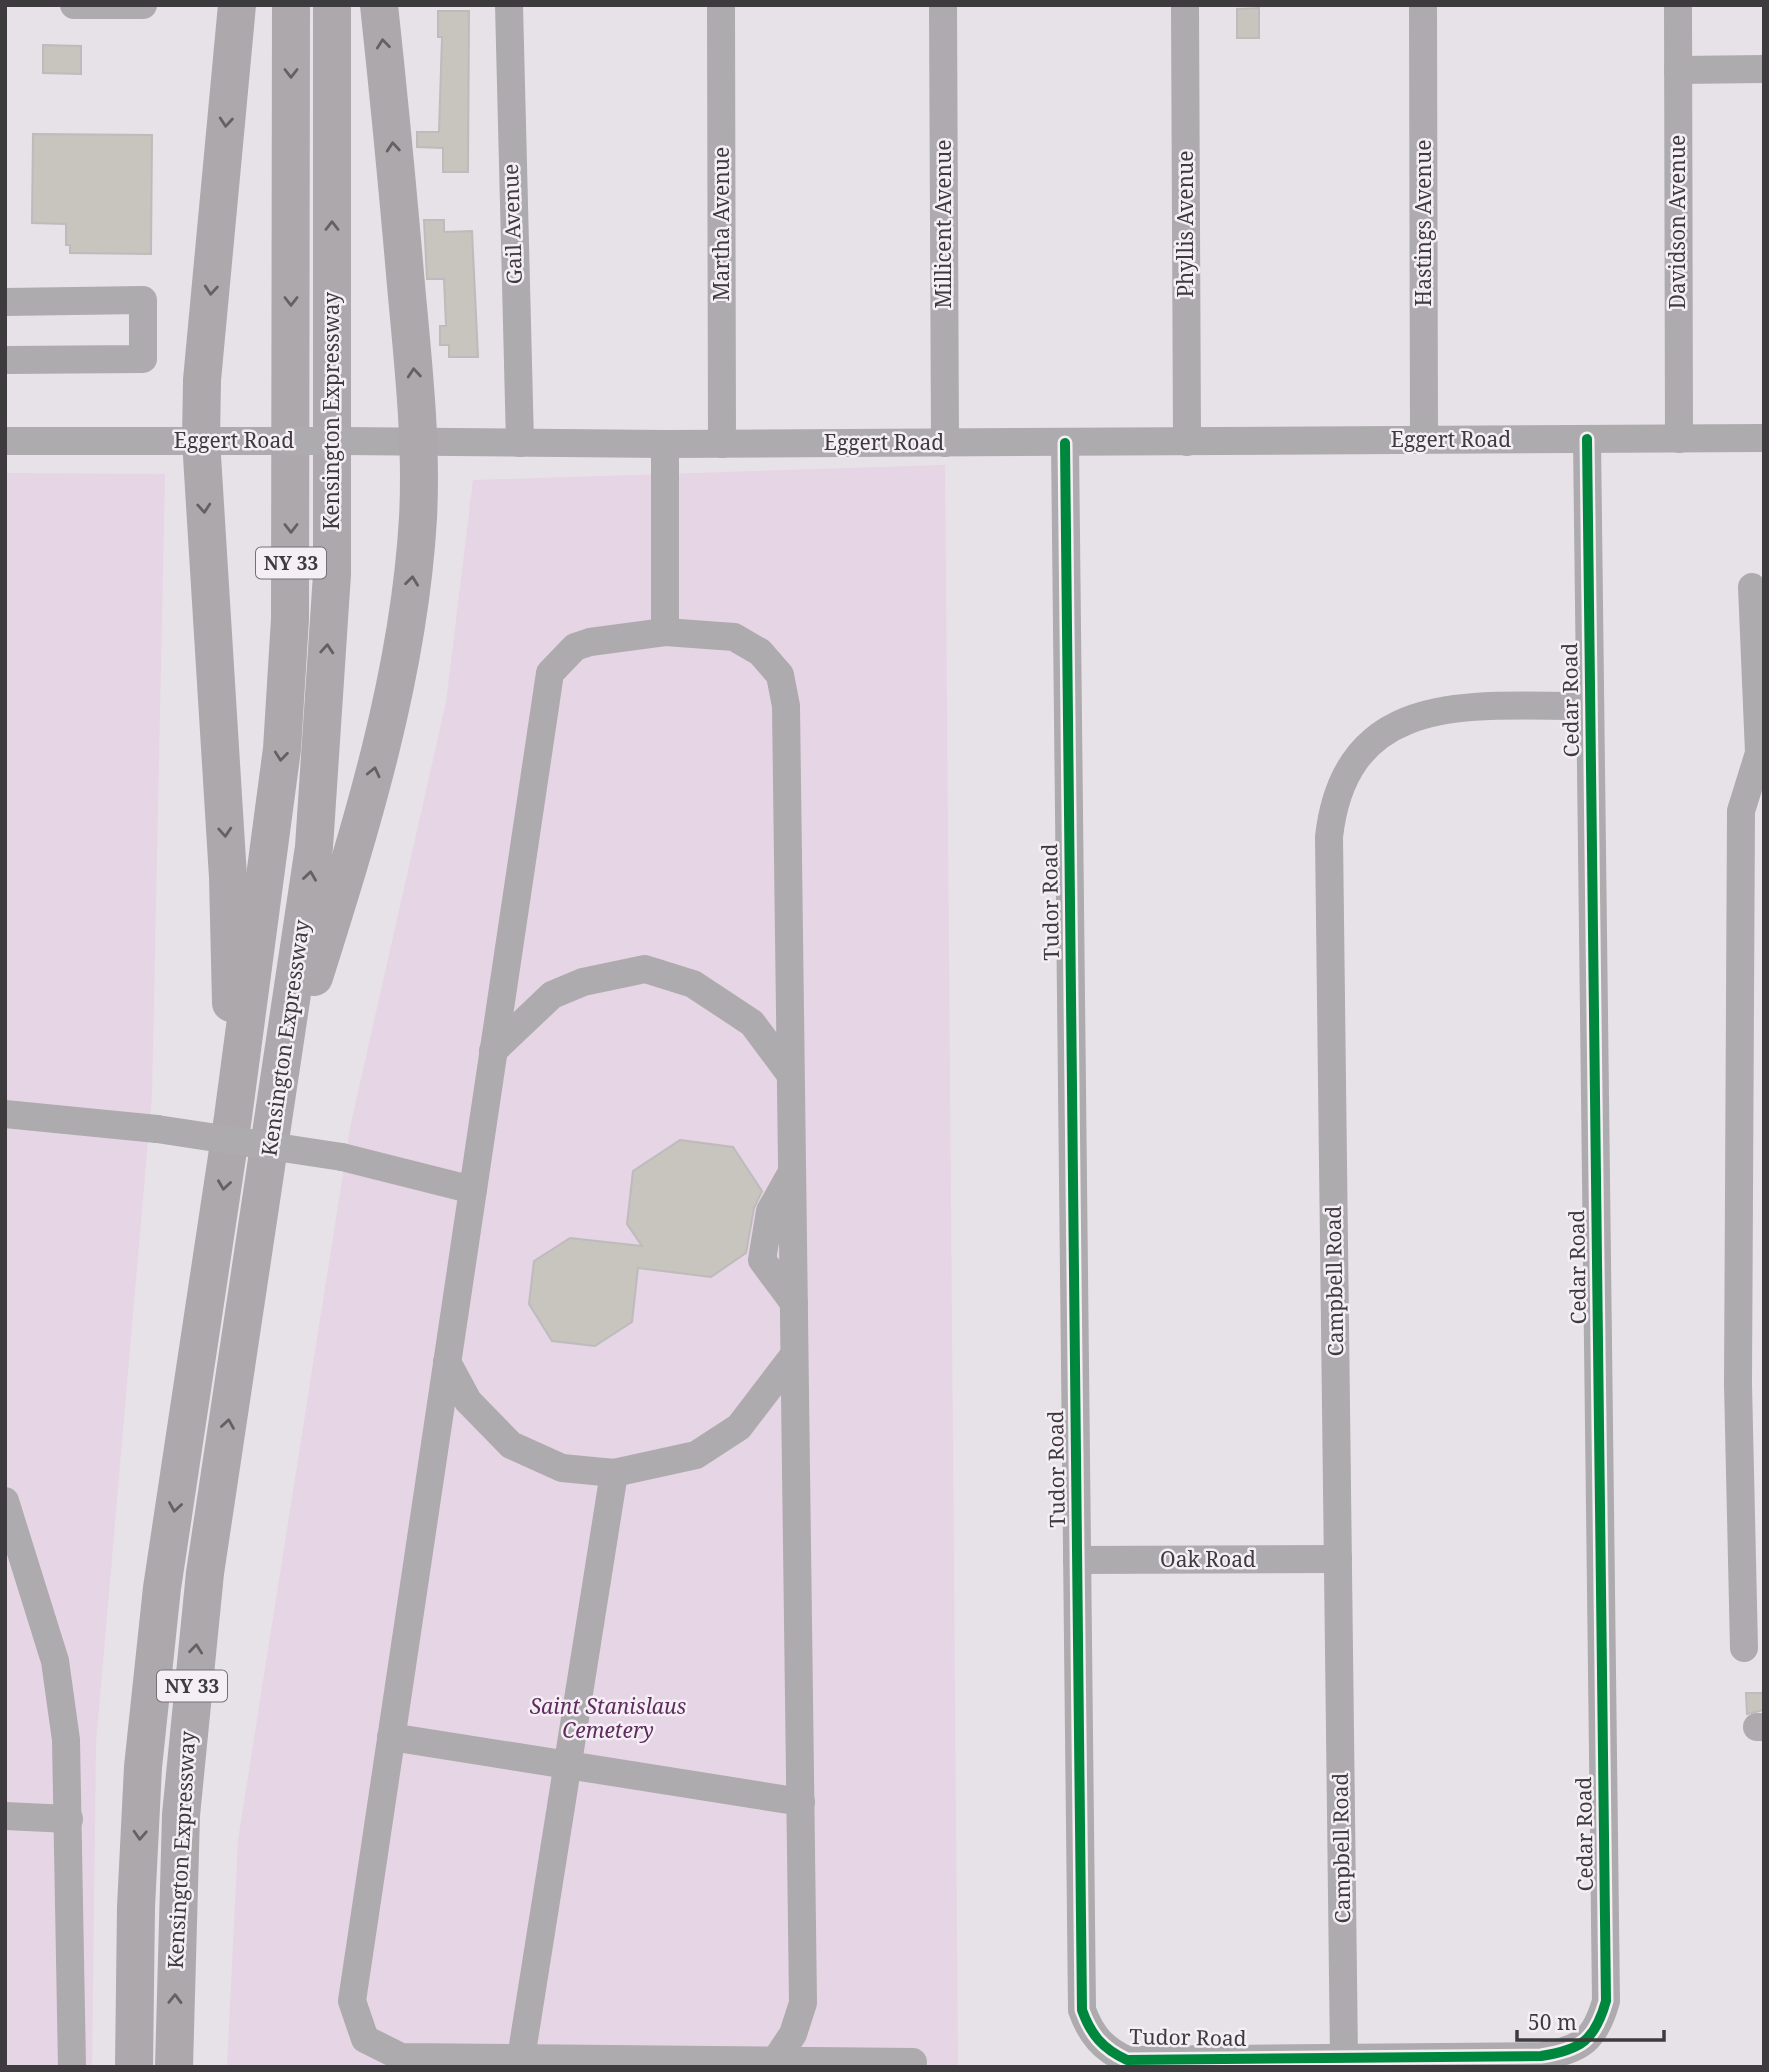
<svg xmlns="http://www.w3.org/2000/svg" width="1769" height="2072" font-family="'Noto Serif',serif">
	<rect width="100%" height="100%" fill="#e7e2e7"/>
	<!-- green -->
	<g fill="#e6d5e5">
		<path d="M 945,465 L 958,2067 L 227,2067 L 238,1840 L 351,1123 L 446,702 L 473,480 Z"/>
		<path d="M 5,473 L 165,474 L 152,1094 L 96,1743 L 92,2067 L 5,2067 Z"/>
	</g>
	<!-- building -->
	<g fill="#c7c5be" stroke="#bdbbbc" stroke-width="2">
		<path d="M 1259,8 L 1259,38 L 1237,38 L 1237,9 Z"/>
		<path d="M 438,11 L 469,11 L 468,172 L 443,172 L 443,148 L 417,147 L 417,132 L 439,132 L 442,37 L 438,37 Z"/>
		<path d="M 43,45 L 81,46 L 81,74 L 43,73 Z"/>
		<path d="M 33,134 L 152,135 L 151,254 L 70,253 L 70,245 L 66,245 L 66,224 L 32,223 Z"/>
		<path d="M 424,220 L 444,220 L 444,232 L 472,231 L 478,357 L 449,357 L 449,345 L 440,345 L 440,326 L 446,326 L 444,279 L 427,279 Z"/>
		<path d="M 680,1140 L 733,1147 L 762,1191 L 754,1208 L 746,1253 L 711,1277 L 638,1268 L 632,1322 L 595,1346 L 552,1341 L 529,1304 L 534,1261 L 570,1238 L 642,1246 L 627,1224 L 633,1171 Z"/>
		<path d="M 1746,1693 L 1764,1693 L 1764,1710 L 1747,1714 Z"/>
	</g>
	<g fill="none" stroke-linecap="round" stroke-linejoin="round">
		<!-- minor -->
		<g stroke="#adabad" stroke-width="28">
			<path d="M 74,5 L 143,5"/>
			<path d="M 509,5 L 520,443"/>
			<path d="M 721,5 L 722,444"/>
			<path d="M 943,5 L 945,443"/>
			<path d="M 1185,5 L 1187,442"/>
			<path d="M 1423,5 L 1424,440"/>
			<path d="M 1678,5 L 1679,439"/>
			<path d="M 1678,70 L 1764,69"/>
			<path d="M 5,302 L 143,300 L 143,359 L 5,360"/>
			<path d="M 5,441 L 289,441"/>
			<path d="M 343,441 L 665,444 L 1764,438"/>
			<path d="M 1065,443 L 1082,2010 C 1091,2035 1103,2049 1127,2060 L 1541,2056 C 1581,2050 1595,2040 1606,2001 L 1587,439"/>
			<path d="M 665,444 L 665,632"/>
			<path d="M 1752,587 L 1759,753 L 1764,754"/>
			<path d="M 493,1051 L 552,995 L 583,982 L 645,969 L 693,984 L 752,1023 L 790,1074"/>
			<path d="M 5,1114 L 157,1129"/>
			<path d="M 342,1157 L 473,1190"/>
			<path d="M 792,1172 L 770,1211 L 762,1260 L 794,1303"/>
			<path d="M 447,1362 L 468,1401 L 511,1445 L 562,1468 L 614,1473 L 696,1455 L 739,1427 L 794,1355"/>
			<path d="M 5,1501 L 55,1661 L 66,1740 L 72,2067"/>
			<path d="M 1077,1560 L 1338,1559"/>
			<path d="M 1744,1648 L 1738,1384 L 1741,811 L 1759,753"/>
			<path d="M 1757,1727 L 1764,1727"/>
			<path d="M 391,1737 L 801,1802"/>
			<path d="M 5,1816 L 69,1819"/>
			<path d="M 521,2058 L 614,1473"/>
			<path d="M 1344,2058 L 1329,837 C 1346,686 1476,707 1590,706"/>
			<path d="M 775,2061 L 793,2034 L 803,2003 L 786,706 L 780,675 L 760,652 L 734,637 L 665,632 L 590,642 L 575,647 L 550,673 L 352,2001 L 365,2039 L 401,2057 L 913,2062"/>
		</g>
		<!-- highway -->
		<g stroke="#aca8ac" stroke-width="38">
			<path d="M 314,977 C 361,828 409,675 418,518 C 422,440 413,363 406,285 C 398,192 389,98 379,5"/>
			<path d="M 231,1003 L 228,877 L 201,440 L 202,380 L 237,5"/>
			<path d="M 134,2067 L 136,1907 L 143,1767 L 162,1588 L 233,1117 L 282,749 L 290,619 L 291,5"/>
			<path d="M 174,2067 L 181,1815 L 205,1573 L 314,847 L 332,574 L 332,5"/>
		</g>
		<!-- minor-bridge -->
		<g stroke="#adabad" stroke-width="28">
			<path d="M 289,441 L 343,441"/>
			<path d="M 157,1129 L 342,1157"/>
		</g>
		<!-- cycleway casing -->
		<g stroke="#f5eff5" stroke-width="15">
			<path id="cycleway" d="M 1065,443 L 1082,2010 C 1091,2035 1103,2049 1127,2060 L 1541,2056 C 1581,2050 1595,2040 1606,2001 L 1587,439"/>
		</g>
		<!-- cycleway -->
		<use href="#cycleway" stroke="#00873e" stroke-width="10"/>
	</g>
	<!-- one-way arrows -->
	<defs><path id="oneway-chevron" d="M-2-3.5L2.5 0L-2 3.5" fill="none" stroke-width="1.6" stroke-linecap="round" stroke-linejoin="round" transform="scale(1.75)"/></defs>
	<g stroke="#646164">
		<use href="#oneway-chevron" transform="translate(383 44) rotate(-96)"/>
		<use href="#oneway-chevron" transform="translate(291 73) rotate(90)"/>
		<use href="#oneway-chevron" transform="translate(226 122) rotate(95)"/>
		<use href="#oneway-chevron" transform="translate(393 147) rotate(-95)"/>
		<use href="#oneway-chevron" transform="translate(332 226) rotate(-90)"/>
		<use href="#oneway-chevron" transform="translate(211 290) rotate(95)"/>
		<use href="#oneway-chevron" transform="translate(291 301) rotate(90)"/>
		<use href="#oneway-chevron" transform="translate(414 373) rotate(-95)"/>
		<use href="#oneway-chevron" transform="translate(204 508) rotate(86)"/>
		<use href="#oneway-chevron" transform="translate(291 528) rotate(90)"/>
		<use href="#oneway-chevron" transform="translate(412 581) rotate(-83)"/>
		<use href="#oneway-chevron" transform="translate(327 649) rotate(-86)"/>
		<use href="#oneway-chevron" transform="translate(281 756) rotate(96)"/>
		<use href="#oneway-chevron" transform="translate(374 772) rotate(-77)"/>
		<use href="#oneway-chevron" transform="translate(225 832) rotate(86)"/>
		<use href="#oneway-chevron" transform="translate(310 876) rotate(-82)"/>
		<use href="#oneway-chevron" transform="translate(224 1185) rotate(98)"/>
		<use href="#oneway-chevron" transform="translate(228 1424) rotate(-81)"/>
		<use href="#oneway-chevron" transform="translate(175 1507) rotate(99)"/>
		<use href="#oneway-chevron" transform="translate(196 1649) rotate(-84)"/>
		<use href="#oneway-chevron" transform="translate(140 1835) rotate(93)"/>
		<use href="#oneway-chevron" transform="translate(175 1999) rotate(-89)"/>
	</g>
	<g text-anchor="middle" stroke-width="5" stroke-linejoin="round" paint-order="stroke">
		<!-- shield labels -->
		<g fill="#f5eff5" stroke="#747174" stroke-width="2">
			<rect x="256" y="547.5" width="70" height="31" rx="5"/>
			<rect x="157" y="1670.5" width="70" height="31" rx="5"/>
		</g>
		<g font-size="19" font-weight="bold" fill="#3d3b3d">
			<text x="291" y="570">NY 33</text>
			<text x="192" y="1693">NY 33</text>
		</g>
		<!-- street labels -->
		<g font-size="21" fill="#3d3b3d" stroke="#f5eff5">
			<text transform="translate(1678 222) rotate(-90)" y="7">Davidson Avenue</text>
			<text transform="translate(1424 223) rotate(-90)" y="7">Hastings Avenue</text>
			<text transform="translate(513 224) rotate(-92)" y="7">Gail Avenue</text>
			<text transform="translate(722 224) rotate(-90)" y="7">Martha Avenue</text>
			<text transform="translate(944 224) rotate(-90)" y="7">Millicent Avenue</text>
			<text transform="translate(1186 224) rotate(-90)" y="7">Phyllis Avenue</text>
			<text transform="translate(332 411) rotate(-90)" y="7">Kensington Expressway</text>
			<text x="1451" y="447">Eggert Road</text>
			<text x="234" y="448">Eggert Road</text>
			<text x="884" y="450">Eggert Road</text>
			<text transform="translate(1571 700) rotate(-91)" y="7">Cedar Road</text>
			<text transform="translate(1051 902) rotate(-91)" y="7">Tudor Road</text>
			<text transform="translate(286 1038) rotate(-82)" y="7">Kensington Expressway</text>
			<text transform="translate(1578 1267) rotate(-91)" y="7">Cedar Road</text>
			<text transform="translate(1335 1281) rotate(-91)" y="7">Campbell Road</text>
			<text transform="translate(1057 1469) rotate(-91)" y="7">Tudor Road</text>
			<text x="1208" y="1567">Oak Road</text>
			<text transform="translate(1585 1834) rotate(-91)" y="7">Cedar Road</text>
			<text transform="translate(1342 1848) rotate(-91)" y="7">Campbell Road</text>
			<text transform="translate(182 1850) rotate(-87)" y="7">Kensington Expressway</text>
			<text transform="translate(1188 2038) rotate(1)" y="7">Tudor Road</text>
		</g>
		<!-- park labels -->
		<g font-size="21" font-style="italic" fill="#5e2d5e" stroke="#f5eff5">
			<text x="608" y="1714">Saint Stanislaus<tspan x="608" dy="24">Cemetery</tspan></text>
		</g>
	</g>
	<!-- border -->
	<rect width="1769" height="2072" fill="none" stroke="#3d3b3d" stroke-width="14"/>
	<!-- scale -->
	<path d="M1517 2030v10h147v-10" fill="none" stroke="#3d3b3d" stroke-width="3.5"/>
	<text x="1528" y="2030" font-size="21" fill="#3d3b3d" stroke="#f5eff5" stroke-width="5" paint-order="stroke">50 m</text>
</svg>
